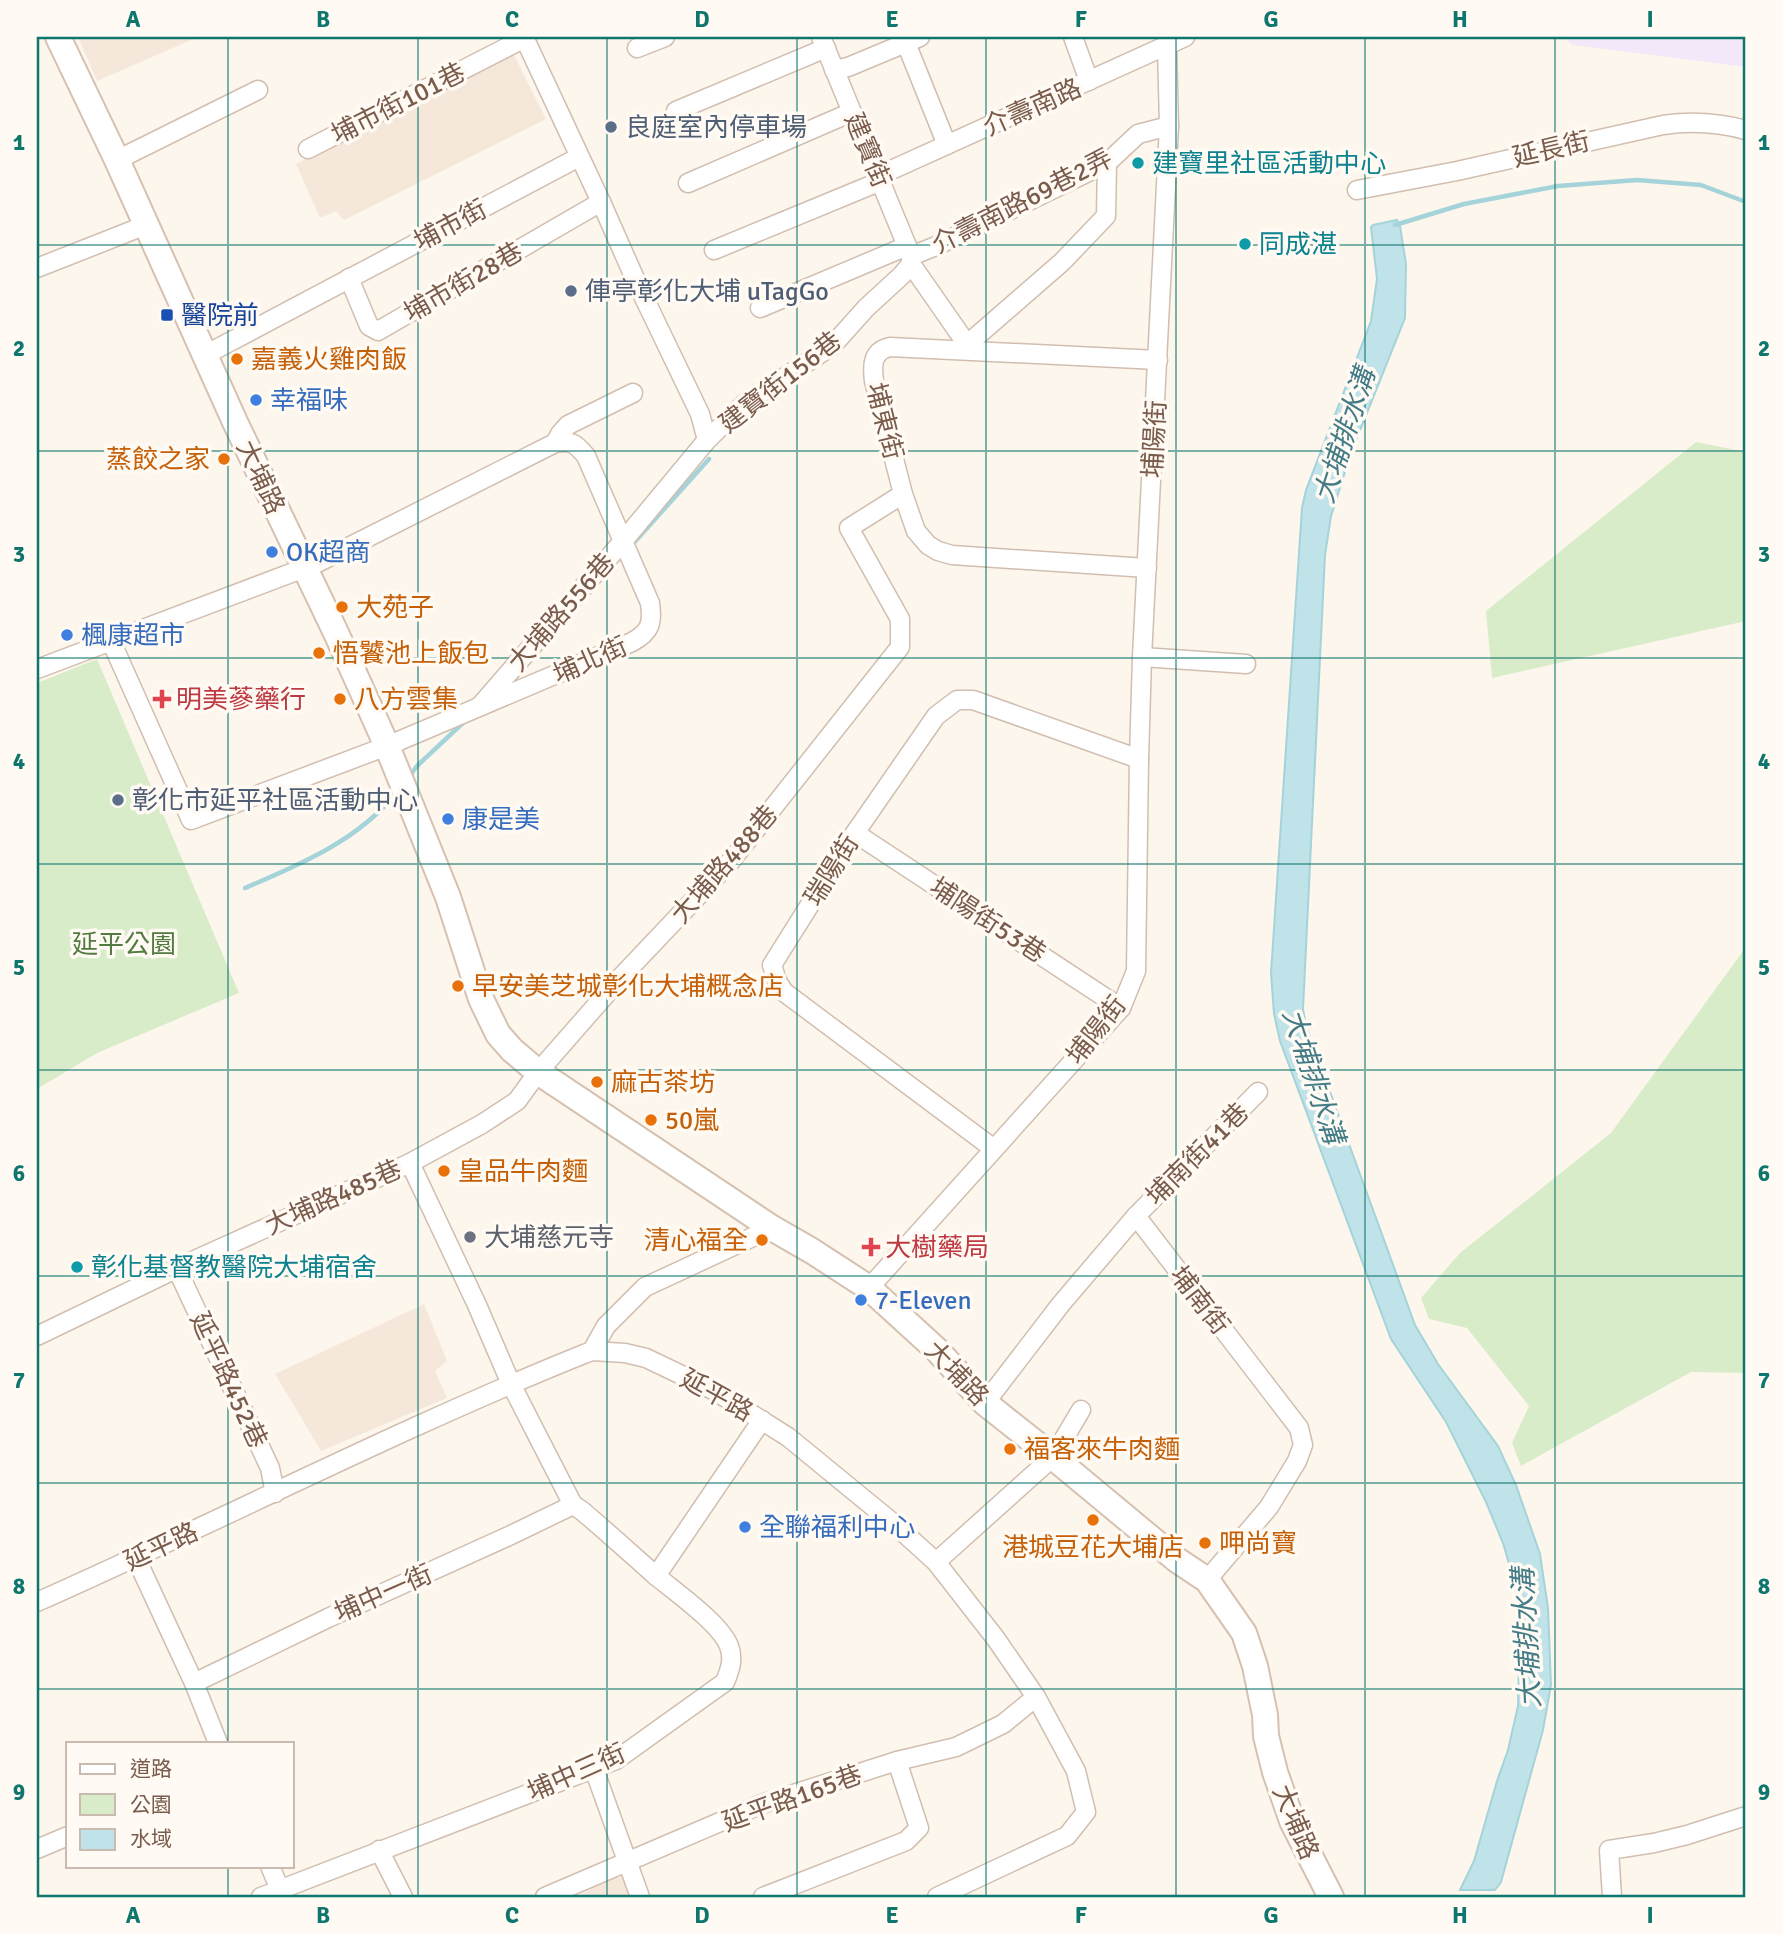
<svg xmlns="http://www.w3.org/2000/svg" width="1783" height="1934" font-family="Signika,'Noto Sans TC',sans-serif">
	<rect width="100%" height="100%" fill="#fdf6ec"/>
	<!-- residential -->
	<g fill="#f5e8da">
		<path d="M 78,37 L 198,37 L 97,81 Z"/>
		<path d="M 512,51 L 546,119 L 344,220 L 336,211 L 320,218 L 296,164 Z"/>
		<path d="M 424,1304 L 447,1361 L 435,1371 L 447,1398 L 321,1451 L 275,1374 Z"/>
		<path d="M 623,1877 L 632,1897 L 577,1897 L 611,1878 Z"/>
	</g>
	<!-- education -->
	<path fill="#f3e8fa" d="M 1563,37 L 1746,37 L 1746,67 L 1573,45 Z"/>
	<!-- green -->
	<g fill="#d8ecc9">
		<path d="M 1696,442 L 1746,452 L 1746,621 L 1492,678 L 1486,611 Z"/>
		<path d="M 97,659 L 239,993 L 97,1053 L 37,1089 L 37,683 Z"/>
		<path d="M 1746,947 L 1746,1373 L 1691,1372 L 1521,1466 L 1512,1443 L 1529,1406 L 1467,1328 L 1429,1319 L 1421,1298 L 1460,1253 L 1611,1133 Z"/>
	</g>
	<!-- water -->
	<path fill="#bfe3e8" stroke="#a5d3da" stroke-width="2" d="M 1397,220 L 1400,226 L 1406,264 L 1405,318 L 1351,453 L 1331,516 L 1325,555 L 1303,1009 L 1306,1026 L 1415,1325 L 1438,1364 L 1498,1446 L 1516,1485 L 1540,1554 L 1548,1608 L 1551,1685 L 1543,1730 L 1501,1882 L 1495,1890 L 1460,1890 L 1474,1861 L 1497,1781 L 1508,1750 L 1518,1706 L 1520,1616 L 1514,1581 L 1503,1543 L 1486,1502 L 1446,1422 L 1391,1339 L 1280,1041 L 1274,1014 L 1271,973 L 1302,508 L 1306,490 L 1371,321 L 1377,279 L 1371,227 L 1373,225 Z"/>
	<g fill="none" stroke-linecap="round" stroke-linejoin="round">
		<!-- stream -->
		<g stroke="#a5d3da" stroke-width="4.5">
			<path d="M 1395,225 L 1464,204 L 1558,186 L 1637,180 L 1701,185 L 1746,202"/>
			<path d="M 631,546 L 709,459"/>
			<path d="M 408,778 L 417,766 L 466,720"/>
			<path d="M 245,888 C 299,865 359,840 396,793"/>
		</g>
		<!-- minor casing -->
		<g stroke="#d1beb0" stroke-width="21">
			<g id="minor">
				<path d="M 524,37 L 601,202 L 636,281 L 700,414 L 707,440"/>
				<path d="M 821,37 L 907,246 L 911,256 L 911,264"/>
				<path d="M 1073,37 L 1089,81"/>
				<path d="M 906,43 L 947,145"/>
				<path d="M 637,48 L 665,37"/>
				<path d="M 834,70 L 848,67 L 920,37"/>
				<path d="M 676,111 L 826,48"/>
				<path d="M 308,149 L 525,38"/>
				<path d="M 117,160 L 258,90"/>
				<path d="M 878,176 L 1185,37"/>
				<path d="M 688,183 L 852,112"/>
				<path d="M 1357,190 L 1457,171 L 1663,125 C 1690,121 1720,123 1746,130"/>
				<path d="M 714,250 L 881,181"/>
				<path d="M 911,256 L 936,246 L 1107,163 L 1138,134 L 1169,126"/>
				<path d="M 911,264 L 966,343 L 970,342 L 1062,262 L 1106,216 L 1107,163"/>
				<path d="M 37,268 L 146,225"/>
				<path d="M 349,278 L 369,326 L 378,331 L 601,202"/>
				<path d="M 760,308 L 907,246"/>
				<path d="M 205,355 L 579,157"/>
				<path d="M 555,443 L 560,434 L 568,425 L 633,393"/>
				<path d="M 1147,568 L 952,555 L 938,551 L 928,545 L 916,531 L 903,494 L 874,381 C 872,365 872,351 890,347 L 1158,360"/>
				<path d="M 1142,657 L 1246,664"/>
				<path d="M 37,669 L 315,564 L 555,443 C 572,440 576,444 586,456 L 650,603 C 653,624 650,632 632,642 L 387,746 L 191,820 L 111,641"/>
				<path d="M 481,705 L 624,540 L 707,440 L 743,405 L 833,345 L 866,308 L 902,275 L 911,264"/>
				<path d="M 855,833 L 1121,1008"/>
				<path d="M 994,1149 L 784,992 L 777,981 L 772,965 L 855,833 L 936,716 L 957,700 L 973,700 L 1139,759"/>
				<path d="M 410,1163 L 477,1305 L 511,1384 L 573,1505"/>
				<path d="M 1136,1216 L 1299,1428 L 1303,1445 L 1297,1461 L 1269,1507 L 1207,1580"/>
				<path d="M 177,1269 L 270,1468 L 275,1493"/>
				<path d="M 869,1288 L 1121,1008 L 1136,971 L 1139,759 L 1142,657 L 1169,126 L 1167,46"/>
				<path d="M 37,1336 L 188,1263 L 410,1163 L 482,1124 L 517,1101 L 538,1072 L 622,976 L 730,862 L 900,647 L 900,619 L 849,528 L 903,494"/>
				<path d="M 592,1351 L 606,1326 L 645,1287 L 772,1228"/>
				<path d="M 985,1403 L 1061,1304 L 1136,1216 L 1258,1092"/>
				<path d="M 136,1558 L 194,1683 L 218,1743"/>
				<path d="M 936,1562 L 1053,1457 L 1081,1410"/>
				<path d="M 656,1576 L 762,1420"/>
				<path d="M 37,1602 C 220,1521 398,1429 584,1354 L 592,1351 L 625,1353 L 646,1358 L 715,1391 L 788,1437 L 893,1523 L 936,1562 L 996,1639 L 1036,1697 L 1076,1771 L 1086,1812 L 1067,1836 L 937,1897"/>
				<path d="M 194,1683 L 328,1618 L 511,1535 L 573,1505"/>
				<path d="M 594,1769 L 640,1897"/>
				<path d="M 37,1849 L 68,1836"/>
				<path d="M 379,1850 L 403,1897"/>
				<path d="M 270,1866 L 283,1897"/>
				<path d="M 261,1897 L 616,1760 L 725,1682 C 730,1670 734,1659 729,1646 C 720,1623 674,1591 655,1575 C 630,1553 606,1531 581,1510 L 573,1505"/>
				<path d="M 545,1897 L 762,1804 L 897,1761 L 956,1747 L 1003,1724 L 1036,1697"/>
				<path d="M 763,1897 L 906,1841 L 919,1828 L 897,1761"/>
				<path d="M 1612,1897 L 1609,1850 L 1654,1843 L 1687,1835 L 1746,1816"/>
			</g>
		</g>
		<!-- secondary casing -->
		<g stroke="#d6c0b0" stroke-width="28">
			<path id="secondary" d="M 58,37 L 117,160 L 235,422 L 337,635 L 387,746 L 448,897 L 481,999 L 498,1034 L 512,1050 L 538,1072 L 772,1228 L 812,1251 L 869,1288 L 938,1351 L 985,1403 L 1053,1457 L 1177,1560 L 1207,1580 L 1244,1633 L 1255,1666 L 1265,1715 L 1266,1736 L 1275,1772 L 1292,1821 L 1331,1897"/>
		</g>
		<!-- minor -->
		<use href="#minor" stroke="#fff" stroke-width="18"/>
		<!-- secondary -->
		<use href="#secondary" stroke="#fff" stroke-width="24"/>
	</g>
	<!-- grid -->
	<path fill="none" stroke="#0f766e" stroke-width="2" stroke-opacity="0.55" d="M 228,37 L 228,1743M 418,37 L 418,1897M 607,37 L 607,1897M 797,37 L 797,1897M 986,37 L 986,1897M 1176,37 L 1176,1897M 1365,37 L 1365,1897M 1555,37 L 1555,1897M 37,245 L 1746,245M 37,451 L 1746,451M 37,658 L 1746,658M 37,864 L 1746,864M 37,1070 L 1746,1070M 37,1276 L 1746,1276M 37,1483 L 1746,1483M 37,1689 L 1746,1689M 228,1866 L 228,1897"/>
	<!-- markers -->
	<g fill="#5c6f8a" stroke="#fffaf3" stroke-width="2.5">
		<circle cx="611" cy="127" r="7"/>
		<circle cx="571" cy="291" r="7"/>
		<circle cx="118" cy="800" r="7"/>
	</g>
	<g fill="#0f9aa8" stroke="#fffaf3" stroke-width="2.5">
		<circle cx="1138" cy="163" r="7"/>
		<circle cx="1245" cy="244" r="7"/>
		<circle cx="77" cy="1267" r="7"/>
	</g>
	<rect fill="#1a4fb4" stroke="#fffaf3" stroke-width="2.5" x="160" y="308" width="14" height="14" rx="3.5"/>
	<g fill="#e8710a" stroke="#fffaf3" stroke-width="2.5">
		<circle cx="237" cy="359" r="7"/>
		<circle cx="224" cy="459" r="7"/>
		<circle cx="342" cy="607" r="7"/>
		<circle cx="319" cy="653" r="7"/>
		<circle cx="340" cy="699" r="7"/>
		<circle cx="458" cy="986" r="7"/>
		<circle cx="597" cy="1082" r="7"/>
		<circle cx="651" cy="1120" r="7"/>
		<circle cx="444" cy="1171" r="7"/>
		<circle cx="762" cy="1240" r="7"/>
		<circle cx="1010" cy="1449" r="7"/>
		<circle cx="1093" cy="1520" r="7"/>
		<circle cx="1205" cy="1543" r="7"/>
	</g>
	<g fill="#3f7fe0" stroke="#fffaf3" stroke-width="2.5">
		<circle cx="256" cy="400" r="7"/>
		<circle cx="272" cy="552" r="7"/>
		<circle cx="67" cy="635" r="7"/>
		<circle cx="448" cy="819" r="7"/>
		<circle cx="861" cy="1300" r="7"/>
		<circle cx="745" cy="1527" r="7"/>
	</g>
	<g fill="#e0444e" stroke="#fffaf3" stroke-width="2.5">
		<path d="M158.5 688.5h7v7h7v7h-7v7h-7v-7h-7v-7h7z"/>
		<path d="M867.5 1236.5h7v7h7v7h-7v7h-7v-7h-7v-7h7z"/>
	</g>
	<circle fill="#6b7280" stroke="#fffaf3" stroke-width="2.5" cx="470" cy="1237" r="7"/>
	<g text-anchor="middle" stroke-width="7" stroke-linejoin="round" paint-order="stroke">
		<!-- street labels -->
		<g font-size="26" fill="#7a5c4d" stroke="#fffaf3">
			<text transform="translate(398 103) rotate(-27)" y="9">埔市街101巷</text>
			<text transform="translate(1032 107) rotate(-24)" y="9">介壽南路</text>
			<text transform="translate(1551 149) rotate(-13)" y="9">延長街</text>
			<text transform="translate(868 150) rotate(67)" y="9">建寶街</text>
			<text transform="translate(1022 201) rotate(-27)" y="9">介壽南路69巷2弄</text>
			<text transform="translate(450 225) rotate(-28)" y="9">埔市街</text>
			<text transform="translate(463 282) rotate(-30)" y="9">埔市街28巷</text>
			<text transform="translate(780 382) rotate(-38)" y="9">建寶街156巷</text>
			<text transform="translate(885 421) rotate(76)" y="9">埔東街</text>
			<text transform="translate(1154 439) rotate(-87)" y="9">埔陽街</text>
			<text transform="translate(261 477) rotate(65)" y="9">大埔路</text>
			<text transform="translate(561 612) rotate(-49)" y="9">大埔路556巷</text>
			<text transform="translate(590 660) rotate(-24)" y="9">埔北街</text>
			<text transform="translate(724 864) rotate(-49)" y="9">大埔路488巷</text>
			<text transform="translate(831 870) rotate(-58)" y="9">瑞陽街</text>
			<text transform="translate(988 920) rotate(33)" y="9">埔陽街53巷</text>
			<text transform="translate(1096 1030) rotate(-52)" y="9">埔陽街</text>
			<text transform="translate(1197 1154) rotate(-45)" y="9">埔南街41巷</text>
			<text transform="translate(333 1197) rotate(-24)" y="9">大埔路485巷</text>
			<text transform="translate(1200 1300) rotate(52)" y="9">埔南街</text>
			<text transform="translate(957 1373) rotate(46)" y="9">大埔路</text>
			<text transform="translate(229 1380) rotate(65)" y="9">延平路452巷</text>
			<text transform="translate(717 1395) rotate(29)" y="9">延平路</text>
			<text transform="translate(161 1546) rotate(-25)" y="9">延平路</text>
			<text transform="translate(383 1593) rotate(-24)" y="9">埔中一街</text>
			<text transform="translate(576 1772) rotate(-24)" y="9">埔中三街</text>
			<text transform="translate(792 1798) rotate(-20)" y="9">延平路165巷</text>
			<text transform="translate(1296 1822) rotate(67)" y="9">大埔路</text>
		</g>
		<!-- service labels -->
		<g font-size="26" fill="#4e5e75" stroke="#fffaf3" text-anchor="start">
			<text x="625" y="136">良庭室內停車場</text>
			<text x="585" y="300">俥亭彰化大埔 uTagGo</text>
			<text x="132" y="809">彰化市延平社區活動中心</text>
		</g>
		<!-- culture labels -->
		<g font-size="26" fill="#0d838f" stroke="#fffaf3" text-anchor="start">
			<text x="1152" y="172">建寶里社區活動中心</text>
			<text x="1259" y="253">同成湛</text>
			<text x="91" y="1276">彰化基督教醫院大埔宿舍</text>
		</g>
		<!-- transit labels -->
		<g font-size="26" fill="#164399" stroke="#fffaf3" text-anchor="start">
			<text x="181" y="324">醫院前</text>
		</g>
		<!-- food labels -->
		<g font-size="26" fill="#c56008" stroke="#fffaf3" text-anchor="start">
			<text x="251" y="368">嘉義火雞肉飯</text>
			<text x="210" y="468" text-anchor="end">蒸餃之家</text>
			<text x="356" y="616">大苑子</text>
			<text x="333" y="662">悟饕池上飯包</text>
			<text x="354" y="708">八方雲集</text>
			<text x="472" y="995">早安美芝城彰化大埔概念店</text>
			<text x="611" y="1091">麻古茶坊</text>
			<text x="665" y="1129">50嵐</text>
			<text x="458" y="1180">皇品牛肉麵</text>
			<text x="748" y="1249" text-anchor="end">清心福全</text>
			<text x="1024" y="1458">福客來牛肉麵</text>
			<text x="1219" y="1552">呷尚寶</text>
			<text x="1093" y="1556" text-anchor="middle">港城豆花大埔店</text>
		</g>
		<!-- shop labels -->
		<g font-size="26" fill="#366cbe" stroke="#fffaf3" text-anchor="start">
			<text x="270" y="409">幸福味</text>
			<text x="286" y="561">OK超商</text>
			<text x="81" y="644">楓康超市</text>
			<text x="462" y="828">康是美</text>
			<text x="875" y="1309">7-Eleven</text>
			<text x="759" y="1536">全聯福利中心</text>
		</g>
		<!-- health labels -->
		<g font-size="26" fill="#be3a42" stroke="#fffaf3" text-anchor="start">
			<text x="176" y="708">明美蔘藥行</text>
			<text x="885" y="1256">大樹藥局</text>
		</g>
		<!-- park labels -->
		<g font-size="26" fill="#537a41" stroke="#fffaf3">
			<text x="124" y="953">延平公園</text>
		</g>
		<!-- worship labels -->
		<g font-size="26" fill="#5b616d" stroke="#fffaf3" text-anchor="start">
			<text x="484" y="1246">大埔慈元寺</text>
		</g>
		<!-- water labels -->
		<g font-size="28" font-style="italic" fill="#437c86" stroke="#fffaf3">
			<text transform="translate(1344 435) rotate(-72)" y="10">大埔排水溝</text>
			<text transform="translate(1314 1076) rotate(72)" y="10">大埔排水溝</text>
			<text transform="translate(1526 1638) rotate(-93)" y="10">大埔排水溝</text>
		</g>
	</g>
	<!-- border -->
	<rect width="1783" height="1934" fill="none" stroke="#fffaf3" stroke-width="77"/>
	<!-- legend -->
	<rect x="66" y="1742" width="228" height="126" fill="#fffaf3" stroke="#cabbb1" stroke-width="2"/>
	<rect x="80" y="1764" width="35" height="10" fill="#ffffff" stroke="#cabbb1" stroke-width="2"/>
	<text x="130" y="1776" font-size="21" fill="#7a5c4d">道路</text>
	<rect x="80" y="1794" width="35" height="21" fill="#d8ecc9" stroke="#cabbb1" stroke-width="2"/>
	<text x="130" y="1812" font-size="21" fill="#7a5c4d">公園</text>
	<rect x="80" y="1829" width="35" height="21" fill="#bfe3e8" stroke="#cabbb1" stroke-width="2"/>
	<text x="130" y="1846" font-size="21" fill="#7a5c4d">水域</text>
	<rect x="38" y="38" width="1706" height="1858" fill="none" stroke="#0f766e" stroke-width="2.5"/>
	<g font-size="23" text-anchor="middle" font-weight="bold" fill="#0f766e">
		<text x="133" y="27">A</text>
		<text x="323" y="27">B</text>
		<text x="512" y="27">C</text>
		<text x="702" y="27">D</text>
		<text x="892" y="27">E</text>
		<text x="1081" y="27">F</text>
		<text x="1271" y="27">G</text>
		<text x="1460" y="27">H</text>
		<text x="1650" y="27">I</text>
		<text x="19" y="150">1</text>
		<text x="1764" y="150">1</text>
		<text x="19" y="356">2</text>
		<text x="1764" y="356">2</text>
		<text x="19" y="562">3</text>
		<text x="1764" y="562">3</text>
		<text x="19" y="769">4</text>
		<text x="1764" y="769">4</text>
		<text x="19" y="975">5</text>
		<text x="1764" y="975">5</text>
		<text x="19" y="1181">6</text>
		<text x="1764" y="1181">6</text>
		<text x="19" y="1388">7</text>
		<text x="1764" y="1388">7</text>
		<text x="19" y="1594">8</text>
		<text x="1764" y="1594">8</text>
		<text x="19" y="1800">9</text>
		<text x="1764" y="1800">9</text>
		<text x="133" y="1923">A</text>
		<text x="323" y="1923">B</text>
		<text x="512" y="1923">C</text>
		<text x="702" y="1923">D</text>
		<text x="892" y="1923">E</text>
		<text x="1081" y="1923">F</text>
		<text x="1271" y="1923">G</text>
		<text x="1460" y="1923">H</text>
		<text x="1650" y="1923">I</text>
	</g>
</svg>
